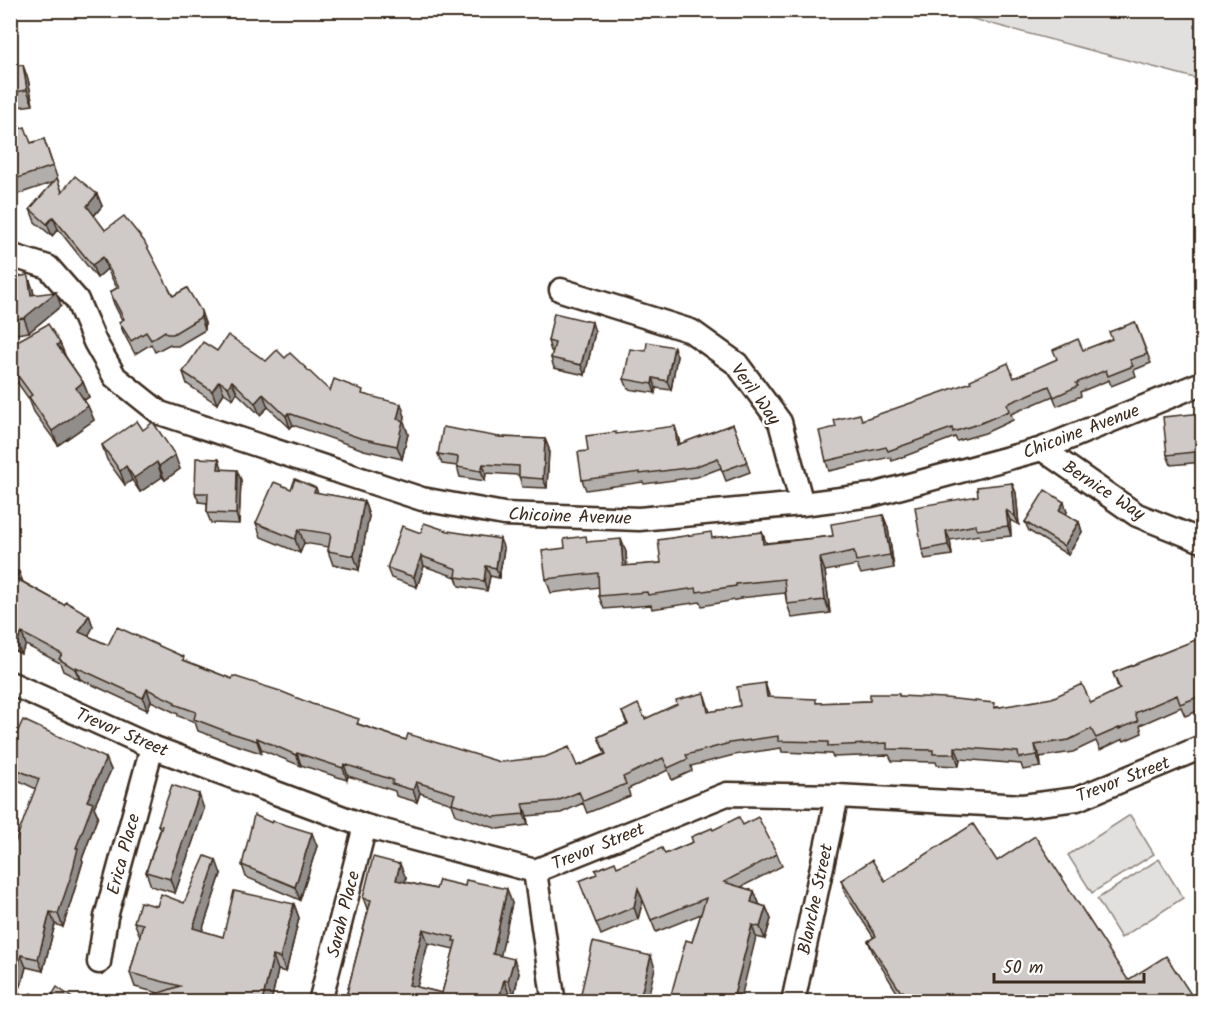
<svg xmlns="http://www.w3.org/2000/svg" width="1213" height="1012" font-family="Kalam,sans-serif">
	<rect width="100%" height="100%" fill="#fff"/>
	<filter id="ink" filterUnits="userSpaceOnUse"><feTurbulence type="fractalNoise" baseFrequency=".0167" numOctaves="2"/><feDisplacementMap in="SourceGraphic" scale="12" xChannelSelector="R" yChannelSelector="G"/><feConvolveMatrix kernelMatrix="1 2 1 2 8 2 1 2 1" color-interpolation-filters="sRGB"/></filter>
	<g filter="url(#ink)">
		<!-- green -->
		<g fill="#e2e0de" stroke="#8e857e" stroke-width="1.5">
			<path d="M 943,11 L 1202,11 L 1202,80 Z"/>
			<path d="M 1130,815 L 1154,854 L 1092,893 L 1068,855 Z"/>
			<path d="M 1159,859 L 1183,898 L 1121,938 L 1097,899 Z"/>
		</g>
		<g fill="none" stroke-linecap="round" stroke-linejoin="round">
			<!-- street casing -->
			<g stroke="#3b2a1e" stroke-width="27">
				<g id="street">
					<path d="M 10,255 L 48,267 L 77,300 L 95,342 L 115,377 L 160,413 L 422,499 L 504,514 L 639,519 L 802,504 L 872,495 L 1042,449 L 1202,383"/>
					<path d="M 561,290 L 691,331 L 737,364 L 780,422 L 802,504"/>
					<path d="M 1042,449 L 1137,515 L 1202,541"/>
					<path d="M 10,683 L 152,747 L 365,826 L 535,871 L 727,794 L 837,796 L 1023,806 L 1077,799 L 1202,747"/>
					<path d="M 535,871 L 553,997 L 552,1002"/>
					<path d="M 99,962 L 106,917 L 152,747"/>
					<path d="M 320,1002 L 365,826"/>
					<path d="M 793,1002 L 837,796"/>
				</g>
			</g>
			<!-- street -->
			<use href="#street" stroke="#fff" stroke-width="22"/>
		</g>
		<!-- wall -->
		<g fill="#b2aeab" stroke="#3b2a1e" stroke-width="1.5" fill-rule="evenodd">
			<path d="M 10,67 L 28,79 L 33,105 L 10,108 Z"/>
			<path d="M 10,132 L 31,143 L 44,139 L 62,192 L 97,194 L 102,206 L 94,216 L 105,230 L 173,296 L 187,288 L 205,323 L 205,330 L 178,346 L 171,346 L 170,344 L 155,352 L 151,344 L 135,354 L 124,334 L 119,322 L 122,320 L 114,304 L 110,292 L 117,288 L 107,269 L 97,278 L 58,229 L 52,236 L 35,222 L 30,209 L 54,182 L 18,194 L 14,184 L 10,185 Z"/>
			<path d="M 28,275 L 33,290 L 34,295 L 61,306 L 29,332 L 10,335 L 10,278 Z"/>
			<path d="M 1135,322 L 1151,363 L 1134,370 L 1136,376 L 1111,386 L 1109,380 L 1080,392 L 1081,396 L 1057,406 L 1053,396 L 1011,414 L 1013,420 L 985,433 L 957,441 L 955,437 L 892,461 L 890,457 L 829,471 L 826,461 L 836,427 L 1014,378 L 1112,339 Z"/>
			<path d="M 595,332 L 585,375 L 554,368 L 551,358 L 553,351 L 551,351 L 548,341 Z"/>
			<path d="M 10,345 L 66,357 L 83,382 L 89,397 L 84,400 L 88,406 L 94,420 L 58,445 L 34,412 L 29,399 L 10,372 Z"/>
			<path d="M 217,351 L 266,361 L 285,358 L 330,391 L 366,395 L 405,416 L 404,422 L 408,434 L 402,459 L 364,450 L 293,425 L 290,428 L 268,407 L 260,415 L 237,393 L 233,399 L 224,393 L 217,404 L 187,384 L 183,372 Z"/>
			<path d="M 677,356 L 671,390 L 656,388 L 655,393 L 628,389 L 624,379 Z"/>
			<path d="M 1203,413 L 1203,462 L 1171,465 L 1167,455 Z"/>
			<path d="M 733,424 L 750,472 L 726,481 L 721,468 L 697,477 L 644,484 L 643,482 L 586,490 L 582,480 L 588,451 L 616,434 L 678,436 L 680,444 Z"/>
			<path d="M 143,430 L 180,469 L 165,480 L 162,477 L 140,492 L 132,480 L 125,485 L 107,460 L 102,445 Z"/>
			<path d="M 499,437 L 545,439 L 549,449 L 547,488 L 522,487 L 519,475 L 486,473 L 485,481 L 460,477 L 457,466 L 442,464 L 438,454 Z"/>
			<path d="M 222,469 L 241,480 L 239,524 L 211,523 L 207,513 L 207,503 L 199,502 L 195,493 Z"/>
			<path d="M 1012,483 L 1016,493 L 1019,525 L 1010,520 L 1011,536 L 981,539 L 979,535 L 950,540 L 952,555 L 925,559 L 922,550 L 978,496 Z"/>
			<path d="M 316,488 L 318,493 L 364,501 L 369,516 L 359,570 L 333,565 L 328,551 L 329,547 L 304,543 L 300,553 L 261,537 L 256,523 L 291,489 Z"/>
			<path d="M 1067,512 L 1066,514 L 1079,522 L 1082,532 L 1068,555 L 1029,531 L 1025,522 Z"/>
			<path d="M 883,515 L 888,528 L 894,568 L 861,574 L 857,565 L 825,571 L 830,613 L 792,618 L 787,604 L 785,593 L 740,598 L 741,599 L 702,606 L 700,602 L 652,609 L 651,605 L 604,609 L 599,596 L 599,587 L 551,593 L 546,579 L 565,548 L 588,541 L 626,552 L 627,566 L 661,563 L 713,538 L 762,532 L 766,543 L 833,536 Z"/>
			<path d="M 421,533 L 504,549 L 499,578 L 490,576 L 487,591 L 459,586 L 456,577 L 424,566 L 417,587 L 391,578 L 387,568 Z"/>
			<path d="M 10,566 L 19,572 L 23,582 L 64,605 L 89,615 L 93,627 L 88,636 L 108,645 L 186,661 L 232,679 L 361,725 L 406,740 L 500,762 L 577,766 L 605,754 L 598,737 L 627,724 L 622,712 L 645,719 L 704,693 L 710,712 L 726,709 L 740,706 L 765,683 L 769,698 L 818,703 L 870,701 L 900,696 L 996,707 L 1091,703 L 1119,690 L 1113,673 L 1203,637 L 1203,709 L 1185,716 L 1181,707 L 1140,725 L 1142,733 L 1124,741 L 1123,739 L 1100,750 L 1096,741 L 1073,752 L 1040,757 L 1041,767 L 1023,770 L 1021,764 L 960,759 L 959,766 L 937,765 L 936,762 L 892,761 L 889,755 L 833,757 L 831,754 L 782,752 L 781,748 L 734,755 L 691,766 L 692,771 L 672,780 L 668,770 L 628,789 L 630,796 L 587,813 L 583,803 L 561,813 L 527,816 L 528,825 L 498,829 L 456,815 L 452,804 L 420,793 L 417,802 L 396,796 L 395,791 L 348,776 L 347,780 L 301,765 L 301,766 L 262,750 L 261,753 L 233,744 L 198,731 L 195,722 L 178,716 L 178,714 L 151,701 L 147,710 L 80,679 L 80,680 L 63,671 L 60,663 L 26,645 L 21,654 L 10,648 Z"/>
			<path d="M 14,739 L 106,758 L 111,770 L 94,807 L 98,816 L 82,859 L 83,861 L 76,885 L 63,927 L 55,924 L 43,971 L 26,967 L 21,986 L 10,983 L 10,856 L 36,789 L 18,780 L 10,795 Z"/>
			<path d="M 204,809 L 175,893 L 151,886 L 146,872 L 160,830 L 158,825 Z"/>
			<path d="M 743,825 L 777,854 L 782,866 L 741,887 L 754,891 L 759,903 L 758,904 L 766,907 L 771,919 L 765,939 L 756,937 L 692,942 L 701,914 L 656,932 L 643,900 L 638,919 L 601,935 L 584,893 L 617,867 L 665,854 L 693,842 L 713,830 Z"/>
			<path d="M 317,846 L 300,900 L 246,877 L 242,865 Z"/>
			<path d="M 997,861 L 1128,980 L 1196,1002 L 903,1002 L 874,955 L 868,941 L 874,938 L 846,895 L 841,880 L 885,881 Z"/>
			<path d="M 221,874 L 202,931 L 223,937 L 294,904 L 299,918 L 286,972 L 278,970 L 271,1002 L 133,1002 L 159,993 L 135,987 L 130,973 L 140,936 L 134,922 L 157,906 L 184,903 Z"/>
			<path d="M 406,878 L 405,882 L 436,889 L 512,903 L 500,956 L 519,973 L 514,995 L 509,994 L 507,1002 L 350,1002 L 347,993 L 368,911 L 363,898 ZM 428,943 L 454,949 L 442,993 L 417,987 Z"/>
		</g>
		<!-- shaded-wall -->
		<g fill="#918d8b" stroke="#3b2a1e" stroke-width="1.5">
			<path d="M 23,65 L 28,79 L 33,105 L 27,90 Z"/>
			<path d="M 97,194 L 102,206 L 91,219 L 87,206 Z"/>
			<path d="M 53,217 L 58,229 L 52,236 L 47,224 Z"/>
			<path d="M 103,257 L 107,269 L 97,278 L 92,265 Z"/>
			<path d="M 28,275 L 33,290 L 36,308 L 56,292 L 61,306 L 29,332 L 24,318 L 31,295 Z"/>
			<path d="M 201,311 L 205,323 L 205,330 L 201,317 Z"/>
			<path d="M 592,322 L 595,332 L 585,375 L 581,365 Z"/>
			<path d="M 60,343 L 66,357 L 57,345 Z"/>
			<path d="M 674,347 L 677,356 L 671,390 L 667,381 Z"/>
			<path d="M 653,378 L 656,388 L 655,393 L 652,384 Z"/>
			<path d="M 219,381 L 224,393 L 217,404 L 212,391 Z"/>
			<path d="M 232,381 L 237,393 L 233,399 L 228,387 Z"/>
			<path d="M 83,382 L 89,397 L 81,402 L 76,388 Z"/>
			<path d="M 263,394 L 268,407 L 260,415 L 255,403 Z"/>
			<path d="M 401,404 L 405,416 L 404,422 L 408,434 L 402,459 L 397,446 L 397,419 Z"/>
			<path d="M 88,406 L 94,420 L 58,445 L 52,431 Z"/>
			<path d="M 288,413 L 293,425 L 290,428 L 286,416 Z"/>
			<path d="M 675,426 L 678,436 L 681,455 L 677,445 Z"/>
			<path d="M 545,439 L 549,449 L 547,488 L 543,479 Z"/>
			<path d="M 175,455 L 180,469 L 165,480 L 159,466 Z"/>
			<path d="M 219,459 L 222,468 L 222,479 L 218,469 Z"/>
			<path d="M 157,462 L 162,477 L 140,492 L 134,478 Z"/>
			<path d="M 483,464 L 486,473 L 485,481 L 481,471 Z"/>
			<path d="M 126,466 L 132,480 L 125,485 L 120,471 Z"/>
			<path d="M 237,470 L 241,480 L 239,524 L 236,514 Z"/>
			<path d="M 1012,483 L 1016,493 L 1019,525 L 1015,516 Z"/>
			<path d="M 364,501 L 369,516 L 359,570 L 354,556 Z"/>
			<path d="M 1064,502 L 1067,512 L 1063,520 L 1059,510 Z"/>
			<path d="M 1006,510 L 1010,520 L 1011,536 L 1008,526 Z"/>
			<path d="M 883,515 L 888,528 L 894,568 L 890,555 Z"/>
			<path d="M 1079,522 L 1082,532 L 1068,555 L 1064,546 Z"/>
			<path d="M 299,529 L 304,543 L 300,553 L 295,539 Z"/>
			<path d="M 946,531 L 950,540 L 952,555 L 948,545 Z"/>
			<path d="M 762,532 L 767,545 L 763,544 Z"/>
			<path d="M 500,539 L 504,549 L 499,578 L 496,568 Z"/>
			<path d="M 621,539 L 626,552 L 627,579 L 623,566 Z"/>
			<path d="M 421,556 L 424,566 L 417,587 L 414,577 Z"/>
			<path d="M 820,558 L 825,571 L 830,613 L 825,600 Z"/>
			<path d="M 486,566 L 490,576 L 487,591 L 484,581 Z"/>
			<path d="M 19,572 L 23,584 L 15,578 Z"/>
			<path d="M 89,615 L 93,627 L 84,644 L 79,632 Z"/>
			<path d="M 22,633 L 26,645 L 21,654 L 17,642 Z"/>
			<path d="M 76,667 L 80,679 L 80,680 L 75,669 Z"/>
			<path d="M 765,683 L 769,695 L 771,709 L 767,697 Z"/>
			<path d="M 147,689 L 151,701 L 147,710 L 143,698 Z"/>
			<path d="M 257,738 L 262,750 L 261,753 L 257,741 Z"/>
			<path d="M 1035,745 L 1040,757 L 1041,767 L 1037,755 Z"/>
			<path d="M 955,747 L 960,759 L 959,766 L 955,754 Z"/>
			<path d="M 297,753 L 301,765 L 301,766 L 296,755 Z"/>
			<path d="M 106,758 L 111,770 L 94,807 L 98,816 L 82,859 L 83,861 L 76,885 L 63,927 L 58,914 L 76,848 L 87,801 Z"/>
			<path d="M 344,764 L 348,776 L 347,780 L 343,768 Z"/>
			<path d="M 13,768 L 18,780 L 10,795 L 10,773 Z"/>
			<path d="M 416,782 L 420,793 L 417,802 L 413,790 Z"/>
			<path d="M 199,794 L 204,809 L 175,893 L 170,879 Z"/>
			<path d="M 523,804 L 527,816 L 528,825 L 524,814 Z"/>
			<path d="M 312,833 L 317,846 L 300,900 L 295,887 Z"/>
			<path d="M 216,860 L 221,874 L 198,943 L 193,928 Z"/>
			<path d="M 400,864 L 406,878 L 402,894 L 396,880 Z"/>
			<path d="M 638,888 L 643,900 L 638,919 L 634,907 Z"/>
			<path d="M 507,889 L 512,903 L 498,968 L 493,954 Z"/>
			<path d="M 754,891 L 759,903 L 755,914 L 751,902 Z"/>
			<path d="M 294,904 L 299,918 L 286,972 L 280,958 Z"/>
			<path d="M 766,907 L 771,919 L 765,939 L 760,927 Z"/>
			<path d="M 50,912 L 55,924 L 43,971 L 38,959 Z"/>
			<path d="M 752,925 L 756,937 L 740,1002 L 734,1002 L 734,995 Z"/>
			<path d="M 423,929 L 428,943 L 414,999 L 409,985 Z"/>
			<path d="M 21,955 L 26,967 L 21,986 L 16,973 Z"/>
			<path d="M 273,956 L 278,970 L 271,1002 L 262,1002 Z"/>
			<path d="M 651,956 L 655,968 L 647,1002 L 639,1002 Z"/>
			<path d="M 514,959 L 519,973 L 514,995 L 508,981 Z"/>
			<path d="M 504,980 L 509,994 L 507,1002 L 498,1002 Z"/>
			<path d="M 903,991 L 906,1002 L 905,1002 L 901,992 Z"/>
			<path d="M 1056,995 L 1058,1002 L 1046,1002 Z"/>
		</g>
		<!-- building -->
		<g fill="#cfcac7" stroke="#3b2a1e" stroke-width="1.5" fill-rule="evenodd">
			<path d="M 23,65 L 27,90 L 10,93 L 10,67 Z"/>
			<path d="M 25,127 L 31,143 L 44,139 L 53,166 L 12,180 L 10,174 L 10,132 Z"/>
			<path d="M 75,176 L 97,194 L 87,206 L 105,230 L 124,216 L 144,241 L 173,296 L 187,288 L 201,311 L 201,317 L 173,334 L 167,334 L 165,331 L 151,340 L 146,332 L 131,341 L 119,322 L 124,319 L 110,292 L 119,287 L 103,257 L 92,265 L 53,217 L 47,224 L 30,209 L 57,178 L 62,192 Z"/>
			<path d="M 28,275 L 31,295 L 56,292 L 24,318 L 10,320 L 10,278 Z"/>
			<path d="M 554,313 L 592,322 L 581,365 L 551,358 L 555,343 L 548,341 Z"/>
			<path d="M 1135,322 L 1147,354 L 1130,360 L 1133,366 L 1108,376 L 1106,370 L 1076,383 L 1078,386 L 1054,397 L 1049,386 L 1007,404 L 1009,411 L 981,423 L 953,432 L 952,428 L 888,451 L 886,447 L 826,461 L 819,431 L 836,427 L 834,420 L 860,414 L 862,420 L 971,382 L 970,380 L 1008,363 L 1014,378 L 1057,359 L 1053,350 L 1078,339 L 1083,350 L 1112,339 L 1109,332 Z"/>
			<path d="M 48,324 L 60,343 L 57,345 L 83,382 L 76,388 L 88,406 L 52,431 L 29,397 L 32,395 L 10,365 L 10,345 Z"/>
			<path d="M 228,335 L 266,361 L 277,350 L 285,358 L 290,353 L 330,391 L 334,379 L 363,390 L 362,394 L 401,404 L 397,419 L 403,421 L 397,446 L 360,438 L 288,413 L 286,416 L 263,394 L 255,403 L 232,381 L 228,387 L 219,381 L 212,391 L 183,372 L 203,342 L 217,351 Z"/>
			<path d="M 647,342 L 674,347 L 667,381 L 653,378 L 652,384 L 624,379 L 630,349 L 646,351 Z"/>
			<path d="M 1203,413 L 1203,451 L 1167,455 L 1163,417 Z"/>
			<path d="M 137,421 L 143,430 L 153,422 L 175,455 L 159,466 L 157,462 L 134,478 L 126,466 L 120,471 L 102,445 Z"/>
			<path d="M 733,424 L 747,462 L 722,471 L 718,458 L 694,467 L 640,474 L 640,472 L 582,480 L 578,452 L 588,451 L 586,436 L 616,432 L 616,434 L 675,426 L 677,445 Z"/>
			<path d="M 443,427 L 499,437 L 545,439 L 543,479 L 519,477 L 519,466 L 483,464 L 481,471 L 457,467 L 458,457 L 438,454 Z"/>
			<path d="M 196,458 L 219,459 L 218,469 L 237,470 L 236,514 L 207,513 L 208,493 L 195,493 Z"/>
			<path d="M 295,479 L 316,488 L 314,492 L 364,501 L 354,556 L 328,551 L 331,534 L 299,529 L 295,539 L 256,523 L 274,482 L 291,489 Z"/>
			<path d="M 1012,483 L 1015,516 L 1006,510 L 1008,526 L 977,530 L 976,525 L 946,531 L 948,545 L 922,550 L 915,507 L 978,496 L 977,487 Z"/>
			<path d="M 1045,490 L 1064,502 L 1059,510 L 1079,522 L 1064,546 L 1025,522 Z"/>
			<path d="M 883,515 L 890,555 L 856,561 L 854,551 L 820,558 L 825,600 L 787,604 L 784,579 L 736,584 L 736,586 L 697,592 L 696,588 L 648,595 L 647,592 L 599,596 L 598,573 L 546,579 L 542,551 L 565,548 L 564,539 L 586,536 L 587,542 L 621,539 L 623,566 L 661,563 L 658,540 L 711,532 L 712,538 L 762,532 L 763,544 L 833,536 L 831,524 Z"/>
			<path d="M 424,523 L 448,531 L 500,539 L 496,568 L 486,566 L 484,581 L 456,577 L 457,569 L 421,556 L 414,577 L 387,568 L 402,526 L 421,533 Z"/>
			<path d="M 10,566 L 19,572 L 15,578 L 64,605 L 66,602 L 89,615 L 79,632 L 108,645 L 117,627 L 184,657 L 183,660 L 232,679 L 233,676 L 280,691 L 312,704 L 359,719 L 357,724 L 406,740 L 408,734 L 500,762 L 545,757 L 569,747 L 577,766 L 606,754 L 598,737 L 628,724 L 622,712 L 638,704 L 645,719 L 677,704 L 676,700 L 704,693 L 708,712 L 726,709 L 740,706 L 737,687 L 765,683 L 767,697 L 816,699 L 816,703 L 870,701 L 870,694 L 899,694 L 899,696 L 945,698 L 994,703 L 994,708 L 1052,698 L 1082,684 L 1091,703 L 1120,689 L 1113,673 L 1203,637 L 1203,695 L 1180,704 L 1177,695 L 1135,713 L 1138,721 L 1119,729 L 1119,728 L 1096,738 L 1091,729 L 1069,740 L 1035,745 L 1037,755 L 1019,758 L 1018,752 L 955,747 L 955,754 L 933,754 L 933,750 L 887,749 L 887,743 L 828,746 L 828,742 L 778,741 L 778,736 L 730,743 L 686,755 L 688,759 L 668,768 L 663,758 L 623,777 L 626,784 L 583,801 L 579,792 L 557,801 L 523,804 L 524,814 L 494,817 L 452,803 L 455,794 L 416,782 L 413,790 L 392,784 L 393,780 L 344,764 L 343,768 L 297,753 L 296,755 L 257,738 L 257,741 L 228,732 L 194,719 L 196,712 L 174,704 L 175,702 L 147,689 L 143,698 L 76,667 L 75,669 L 59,659 L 62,654 L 22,633 L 17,642 L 10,638 Z"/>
			<path d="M 23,720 L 106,758 L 87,801 L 93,803 L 76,848 L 78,848 L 72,873 L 58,914 L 50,912 L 38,959 L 21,955 L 16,973 L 10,972 L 10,856 L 39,779 L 13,768 L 10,773 L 10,737 L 14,739 Z"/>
			<path d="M 172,785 L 199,794 L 170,879 L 146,872 L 162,826 L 158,825 Z"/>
			<path d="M 254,815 L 272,823 L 273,821 L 312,833 L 295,887 L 242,865 Z"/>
			<path d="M 739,817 L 743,825 L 758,817 L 777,854 L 724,882 L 754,891 L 751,902 L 766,907 L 760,927 L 752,925 L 734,995 L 736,996 L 734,1002 L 669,1002 L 686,940 L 692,942 L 706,898 L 651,920 L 638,888 L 634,907 L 596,923 L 579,881 L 597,874 L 595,870 L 615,862 L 617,867 L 662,848 L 665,854 L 693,842 L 691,837 L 712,828 L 713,830 Z"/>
			<path d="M 973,824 L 997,861 L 1035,836 L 1128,980 L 1166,956 L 1196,1002 L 1060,1002 L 1056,995 L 1046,1002 L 909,1002 L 903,991 L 901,992 L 868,941 L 876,936 L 841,880 L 872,860 L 885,881 Z"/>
			<path d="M 205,856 L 216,860 L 193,928 L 223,937 L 234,891 L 294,904 L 280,958 L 273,956 L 262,1002 L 254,1002 L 243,999 L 242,1002 L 133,1002 L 180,986 L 130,973 L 143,924 L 134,922 L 140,902 L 157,906 L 161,894 L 184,903 Z"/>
			<path d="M 373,857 L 400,864 L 396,880 L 436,889 L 439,880 L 465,886 L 466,880 L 507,889 L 493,954 L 514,959 L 508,981 L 504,980 L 498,1002 L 362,1002 L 363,997 L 347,993 L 371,900 L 363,898 ZM 423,929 L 454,937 L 453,941 L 456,941 L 442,993 L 409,985 Z"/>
			<path d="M 593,942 L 651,956 L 639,1002 L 579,1002 Z"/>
			<path d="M 57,987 L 75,1000 L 74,1002 L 48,1002 Z"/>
			<path d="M 31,993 L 43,1002 L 25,1002 Z"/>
			<path d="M 108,996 L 109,1002 L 89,1002 Z"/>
		</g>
	</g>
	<g text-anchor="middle" stroke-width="4.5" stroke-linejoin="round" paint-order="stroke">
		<!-- street labels -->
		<g font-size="18" fill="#3b2a1e" stroke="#fff">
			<text transform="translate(756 394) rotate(54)" y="6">Veril Way</text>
			<text transform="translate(1081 431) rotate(-21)" y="6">Chicoine Avenue</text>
			<text transform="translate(1104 490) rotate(33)" y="6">Bernice Way</text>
			<text transform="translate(570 516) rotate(2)" y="6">Chicoine Avenue</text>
			<text transform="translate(122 732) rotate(23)" y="6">Trevor Street</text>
			<text transform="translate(1123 779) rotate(-21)" y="6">Trevor Street</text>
			<text transform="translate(598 846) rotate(-22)" y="6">Trevor Street</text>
			<text transform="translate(123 854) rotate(-75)" y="6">Erica Place</text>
			<text transform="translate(815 899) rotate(-78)" y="6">Blanche Street</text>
			<text transform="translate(343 914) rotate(-76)" y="6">Sarah Place</text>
		</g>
	</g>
	<!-- margin -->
	<rect width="1213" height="1012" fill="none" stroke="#fff" stroke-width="36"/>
	<rect x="18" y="18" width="1177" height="976" fill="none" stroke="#3b2a1e" stroke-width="2" filter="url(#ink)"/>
	<!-- scale -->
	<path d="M994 973v9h150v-9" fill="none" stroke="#3b2a1e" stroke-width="3"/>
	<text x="1003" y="973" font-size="18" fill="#3b2a1e" stroke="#ffffff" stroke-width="4.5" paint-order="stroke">50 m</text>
</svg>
